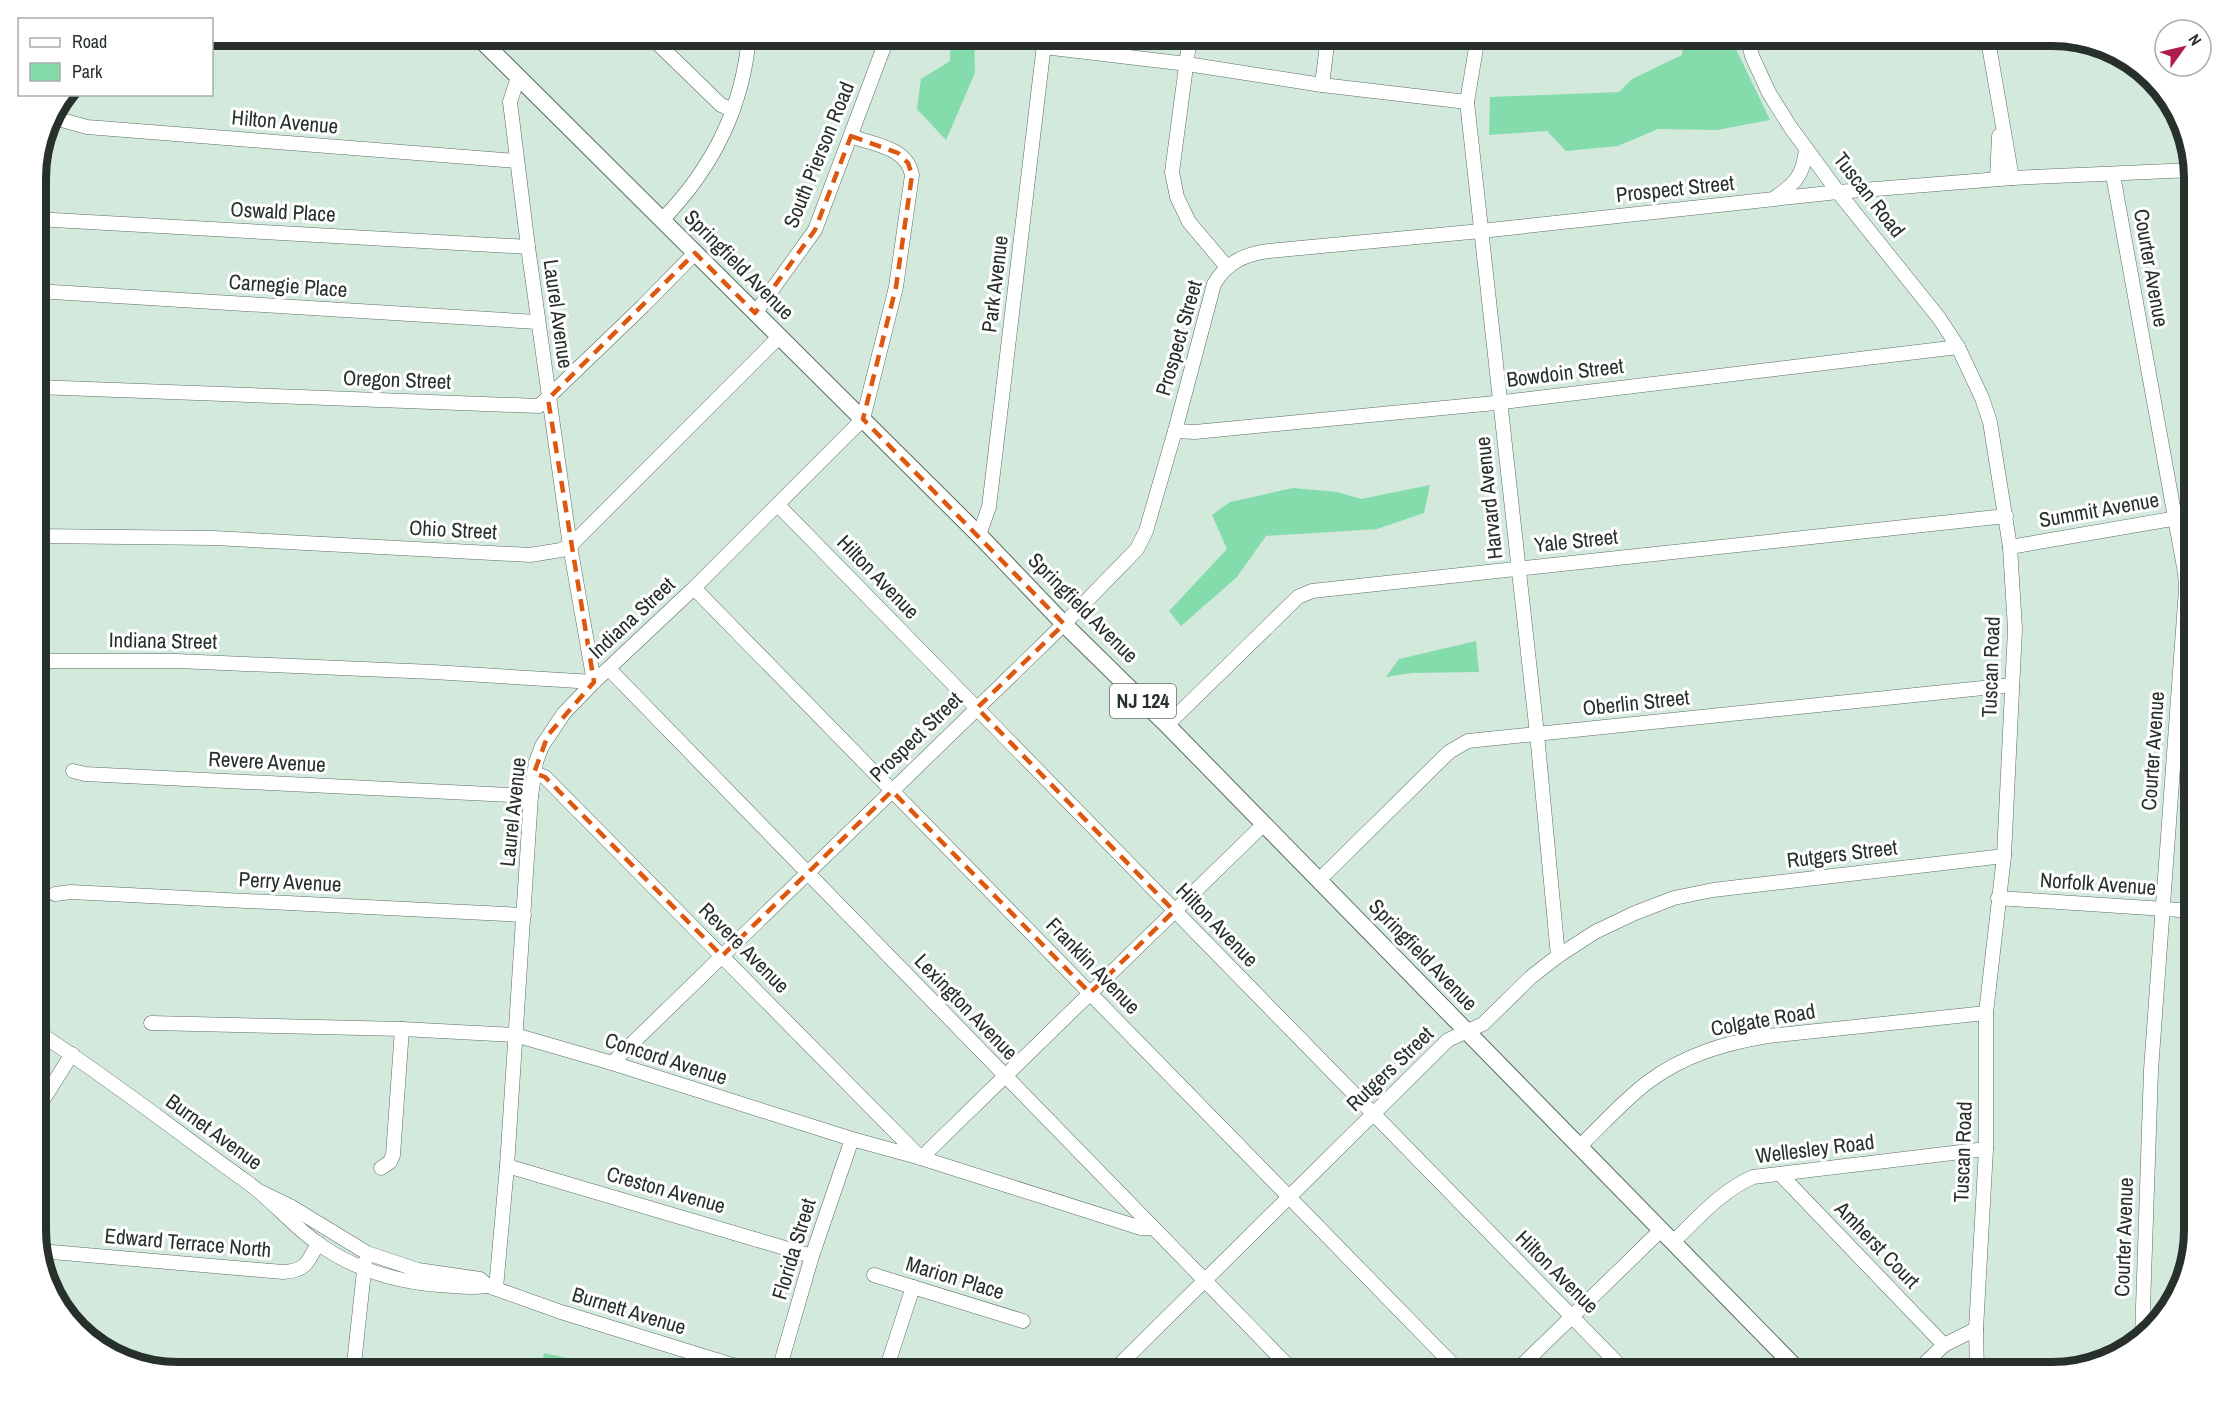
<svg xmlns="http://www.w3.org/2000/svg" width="2231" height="1409" font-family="'Archivo Narrow',sans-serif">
	<rect width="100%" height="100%" fill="#d3e9dc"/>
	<!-- green -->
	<g fill="#84dcac">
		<path d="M 951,36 L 974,36 L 975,73 L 946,140 L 917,109 L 921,79 L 950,61 Z"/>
		<path d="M 1685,36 L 1732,36 L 1735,47 L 1770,120 L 1717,130 L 1658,129 L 1618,146 L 1566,151 L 1547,131 L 1489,135 L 1490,97 L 1619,92 L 1632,79 L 1682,55 Z"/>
		<path d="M 1430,485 L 1424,513 L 1377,529 L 1266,536 L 1237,577 L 1181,626 L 1169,611 L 1227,549 L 1212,515 L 1230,502 L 1293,488 L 1337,492 L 1361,499 Z"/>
		<path d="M 1476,641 L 1479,672 L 1412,673 L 1386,677 L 1399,659 Z"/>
		<path d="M 544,1353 L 636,1373 L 540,1373 Z"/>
	</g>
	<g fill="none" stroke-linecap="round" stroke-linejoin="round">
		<!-- minor casing -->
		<g stroke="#5b6e62" stroke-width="15">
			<g id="minor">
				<path d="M 391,36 L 454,41 L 479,38"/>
				<path d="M 650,36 L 721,105 L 733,110"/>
				<path d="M 1190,36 L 1172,172 L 1177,197 L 1189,222 L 1227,267"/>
				<path d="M 1478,36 L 1467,102 L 1537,734 L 1558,956"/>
				<path d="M 1747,36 L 1752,56 L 1769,93 L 1791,128 L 1838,192 L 1939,318 L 1958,347 L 1982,398 L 1990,422 L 2010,547 L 2015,629 L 2004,856 L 1986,1013 L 1986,1149 L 1976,1329 L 1977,1373"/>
				<path d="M 1957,36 L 1988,40 L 2012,178"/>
				<path d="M 1988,40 L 2005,36"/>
				<path d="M 1044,47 L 1187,64 L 1322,85 L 1467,102"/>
				<path d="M 518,77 L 510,102 L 528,247 L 570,546 L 594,682"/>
				<path d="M 1322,85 L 1328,36"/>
				<path d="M 51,117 L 87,127 L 517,161"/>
				<path d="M 2113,175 L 2185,573 L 2186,589 L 2151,1070 L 2142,1337"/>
				<path d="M 1997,179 L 1999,136"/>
				<path d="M 1776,197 C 1796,183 1804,174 1806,148"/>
				<path d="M 36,219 L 528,247"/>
				<path d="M 662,220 C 712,169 743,107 749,36"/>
				<path d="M 36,291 L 537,322"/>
				<path d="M 756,312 L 815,230 L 888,36"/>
				<path d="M 36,387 L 539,406 L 643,306 L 695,253"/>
				<path d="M 1175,431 L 1195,432 L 1495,403 L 1958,347"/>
				<path d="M 778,505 L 1627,1373"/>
				<path d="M 979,535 L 989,507 L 1045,36"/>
				<path d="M 36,536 L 214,538 L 530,555 L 561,550 L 570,546 L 779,337"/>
				<path d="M 2010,547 L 2195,515"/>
				<path d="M 694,588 L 1461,1373"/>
				<path d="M 36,661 L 177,661 L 433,672 L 594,682"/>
				<path d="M 609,669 L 1295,1373"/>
				<path d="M 1167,725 L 1298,597 L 1312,591 L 2006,516"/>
				<path d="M 73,771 L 85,774 L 531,796"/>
				<path d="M 534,773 L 545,777 L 921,1158 L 1264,824"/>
				<path d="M 1319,880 L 1449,752 L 1468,741 L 2012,685"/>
				<path d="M 55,894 L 71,892 L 524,915"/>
				<path d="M 1998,898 L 2195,911"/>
				<path d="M 151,1023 L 402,1029 L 515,1035 L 612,1063 L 852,1139 L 921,1158 L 1141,1228 L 1153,1228"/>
				<path d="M 36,1031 C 109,1078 177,1132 247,1182 C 272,1200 291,1224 316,1242 C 355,1271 404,1284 453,1286 C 463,1287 474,1288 485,1286"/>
				<path d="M 612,1063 L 1064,624 L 1137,549 L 1146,531 L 1175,431 L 1214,284 C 1227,262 1245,254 1269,251 L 1481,231 L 1838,192 L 2012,178 L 2193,170"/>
				<path d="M 36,1111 L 72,1054"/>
				<path d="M 1580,1146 C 1602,1125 1624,1100 1648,1082 C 1684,1055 1725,1043 1768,1036 L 1986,1013"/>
				<path d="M 507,1166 L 812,1256"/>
				<path d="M 381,1168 L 390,1162 L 393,1155 L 402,1029"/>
				<path d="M 1780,1174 L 1944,1345"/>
				<path d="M 261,1192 L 290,1206 L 367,1253 L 418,1270 L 480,1279 L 488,1286 L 561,1312 L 758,1373"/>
				<path d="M 1673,1242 C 1698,1218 1721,1191 1753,1177 L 1986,1149"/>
				<path d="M 40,1251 L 283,1272 C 306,1271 308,1262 318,1243"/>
				<path d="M 874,1275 L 1023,1321"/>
				<path d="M 496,1288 L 507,1166 L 531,796 L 536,762 L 542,746 L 564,713 L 594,682 L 694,588 L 863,419 L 896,287 L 912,175 C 907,147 874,145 851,136"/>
				<path d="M 353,1373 L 365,1262"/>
				<path d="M 778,1373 L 812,1256 L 852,1139"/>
				<path d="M 885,1373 L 913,1287"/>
				<path d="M 1111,1373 L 1448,1040 L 1483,1024 L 1531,977 L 1558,956 L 1595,932 L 1635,913 L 1674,898 L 1713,890 L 2004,856"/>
				<path d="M 1514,1373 L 1661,1230"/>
				<path d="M 1915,1373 L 1944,1345 L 1976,1329"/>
			</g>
		</g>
		<!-- major casing -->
		<g stroke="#5b6e62" stroke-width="18">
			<path id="major" d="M 477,36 L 979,535 L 1064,624 L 1167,725 L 1801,1373"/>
		</g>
		<!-- minor -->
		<use href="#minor" stroke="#fff" stroke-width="14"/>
		<!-- major -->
		<use href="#major" stroke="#fff" stroke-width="16"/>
	</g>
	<!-- marked area -->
	<path fill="none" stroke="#de570e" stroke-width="4.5" stroke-dasharray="12 8" stroke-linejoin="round" d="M 851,136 L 898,153 L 908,163 L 912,175 L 896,287 L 863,419 L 1064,624 L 977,708 L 1174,911 L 1090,993 L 892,791 L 722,956 L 545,777 L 534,773 L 548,735 L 594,682 L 548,399 L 695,253 L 755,313 L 815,230 Z"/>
	<g text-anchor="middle" stroke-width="6" stroke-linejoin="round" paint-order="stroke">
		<!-- shield labels -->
		<rect fill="#fff" stroke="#686e6b" stroke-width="1.5" x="1110" y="684" width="66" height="34" rx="4.5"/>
		<g font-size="20" font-weight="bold" fill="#28302b">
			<text x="1143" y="708">NJ 124</text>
		</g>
		<!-- street labels -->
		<g font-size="21" fill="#28302b" stroke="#fff">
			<text transform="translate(285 122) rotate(5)" y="7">Hilton Avenue</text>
			<text transform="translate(819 155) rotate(-68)" y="7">South Pierson Road</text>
			<text transform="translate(1675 189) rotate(-6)" y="7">Prospect Street</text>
			<text transform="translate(1869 195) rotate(52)" y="7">Tuscan Road</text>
			<text transform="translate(283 212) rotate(3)" y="7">Oswald Place</text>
			<text transform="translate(739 265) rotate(45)" y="7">Springfield Avenue</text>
			<text transform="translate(2151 268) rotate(80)" y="7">Courter Avenue</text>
			<text transform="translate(995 284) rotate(-83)" y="7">Park Avenue</text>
			<text transform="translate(288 286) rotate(4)" y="7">Carnegie Place</text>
			<text transform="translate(558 314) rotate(82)" y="7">Laurel Avenue</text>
			<text transform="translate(1179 338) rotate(-74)" y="7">Prospect Street</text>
			<text transform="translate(1565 373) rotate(-7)" y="7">Bowdoin Street</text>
			<text transform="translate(397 380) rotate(2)" y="7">Oregon Street</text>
			<text transform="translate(1489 498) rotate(-96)" y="7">Harvard Avenue</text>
			<text transform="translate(2099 510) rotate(-10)" y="7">Summit Avenue</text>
			<text transform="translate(453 530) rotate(3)" y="7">Ohio Street</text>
			<text transform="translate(1576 541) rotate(-6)" y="7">Yale Street</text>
			<text transform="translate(878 577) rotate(46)" y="7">Hilton Avenue</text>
			<text transform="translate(1083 608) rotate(45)" y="7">Springfield Avenue</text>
			<text transform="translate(632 618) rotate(-43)" y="7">Indiana Street</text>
			<text transform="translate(163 641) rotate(1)" y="7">Indiana Street</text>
			<text transform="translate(1991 667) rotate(-88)" y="7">Tuscan Road</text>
			<text transform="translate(1636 703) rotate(-6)" y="7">Oberlin Street</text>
			<text transform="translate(916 737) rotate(-44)" y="7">Prospect Street</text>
			<text transform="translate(2153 751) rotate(-86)" y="7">Courter Avenue</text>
			<text transform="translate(267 762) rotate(3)" y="7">Revere Avenue</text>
			<text transform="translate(513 812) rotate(-84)" y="7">Laurel Avenue</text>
			<text transform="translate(1842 854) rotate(-7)" y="7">Rutgers Street</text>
			<text transform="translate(290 882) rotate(3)" y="7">Perry Avenue</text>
			<text transform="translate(2098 884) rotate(4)" y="7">Norfolk Avenue</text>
			<text transform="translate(1217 925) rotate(46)" y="7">Hilton Avenue</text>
			<text transform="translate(744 948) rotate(45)" y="7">Revere Avenue</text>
			<text transform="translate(1423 955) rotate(46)" y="7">Springfield Avenue</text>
			<text transform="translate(1093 966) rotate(46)" y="7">Franklin Avenue</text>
			<text transform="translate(966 1007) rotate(46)" y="7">Lexington Avenue</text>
			<text transform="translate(1763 1020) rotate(-10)" y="7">Colgate Road</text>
			<text transform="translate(666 1059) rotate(18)" y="7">Concord Avenue</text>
			<text transform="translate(1390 1069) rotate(-44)" y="7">Rutgers Street</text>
			<text transform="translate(214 1132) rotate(36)" y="7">Burnet Avenue</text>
			<text transform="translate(1815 1149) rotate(-7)" y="7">Wellesley Road</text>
			<text transform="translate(1963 1152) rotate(-88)" y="7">Tuscan Road</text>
			<text transform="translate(666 1190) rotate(16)" y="7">Creston Avenue</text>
			<text transform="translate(2124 1237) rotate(-88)" y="7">Courter Avenue</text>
			<text transform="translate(188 1243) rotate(5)" y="7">Edward Terrace North</text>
			<text transform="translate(1877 1245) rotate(46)" y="7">Amherst Court</text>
			<text transform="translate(794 1249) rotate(-73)" y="7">Florida Street</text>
			<text transform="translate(1557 1272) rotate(45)" y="7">Hilton Avenue</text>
			<text transform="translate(955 1278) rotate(17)" y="7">Marion Place</text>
			<text transform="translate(629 1311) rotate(17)" y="7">Burnett Avenue</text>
		</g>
	</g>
	<!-- crop -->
	<path d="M0 0H2231V1409H0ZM178 46H2052A132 132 0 0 1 2184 178V1230A132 132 0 0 1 2052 1362H178A132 132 0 0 1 46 1230V178A132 132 0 0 1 178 46Z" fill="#fff" fill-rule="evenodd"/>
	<path fill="none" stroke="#28302b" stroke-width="8" d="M178 46H2052A132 132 0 0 1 2184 178V1230A132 132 0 0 1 2052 1362H178A132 132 0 0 1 46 1230V178A132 132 0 0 1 178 46Z"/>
	<!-- legend -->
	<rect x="18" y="18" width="195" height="78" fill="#ffffff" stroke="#a9acaa" stroke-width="1.5"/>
	<rect x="30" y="38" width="30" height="9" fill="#ffffff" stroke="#a9acaa" stroke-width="1.5"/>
	<text x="72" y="48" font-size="18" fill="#28302b">Road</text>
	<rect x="30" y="63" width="30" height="18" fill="#84dcac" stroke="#a9acaa" stroke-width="1.5"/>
	<text x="72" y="78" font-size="18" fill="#28302b">Park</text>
	<!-- north arrow -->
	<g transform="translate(2183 48) rotate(56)"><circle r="28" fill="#ffffff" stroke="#a9acaa" stroke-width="1.5"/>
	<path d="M0-4.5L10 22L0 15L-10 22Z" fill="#af1d4b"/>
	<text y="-9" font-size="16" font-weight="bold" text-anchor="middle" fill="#28302b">N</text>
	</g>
</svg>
